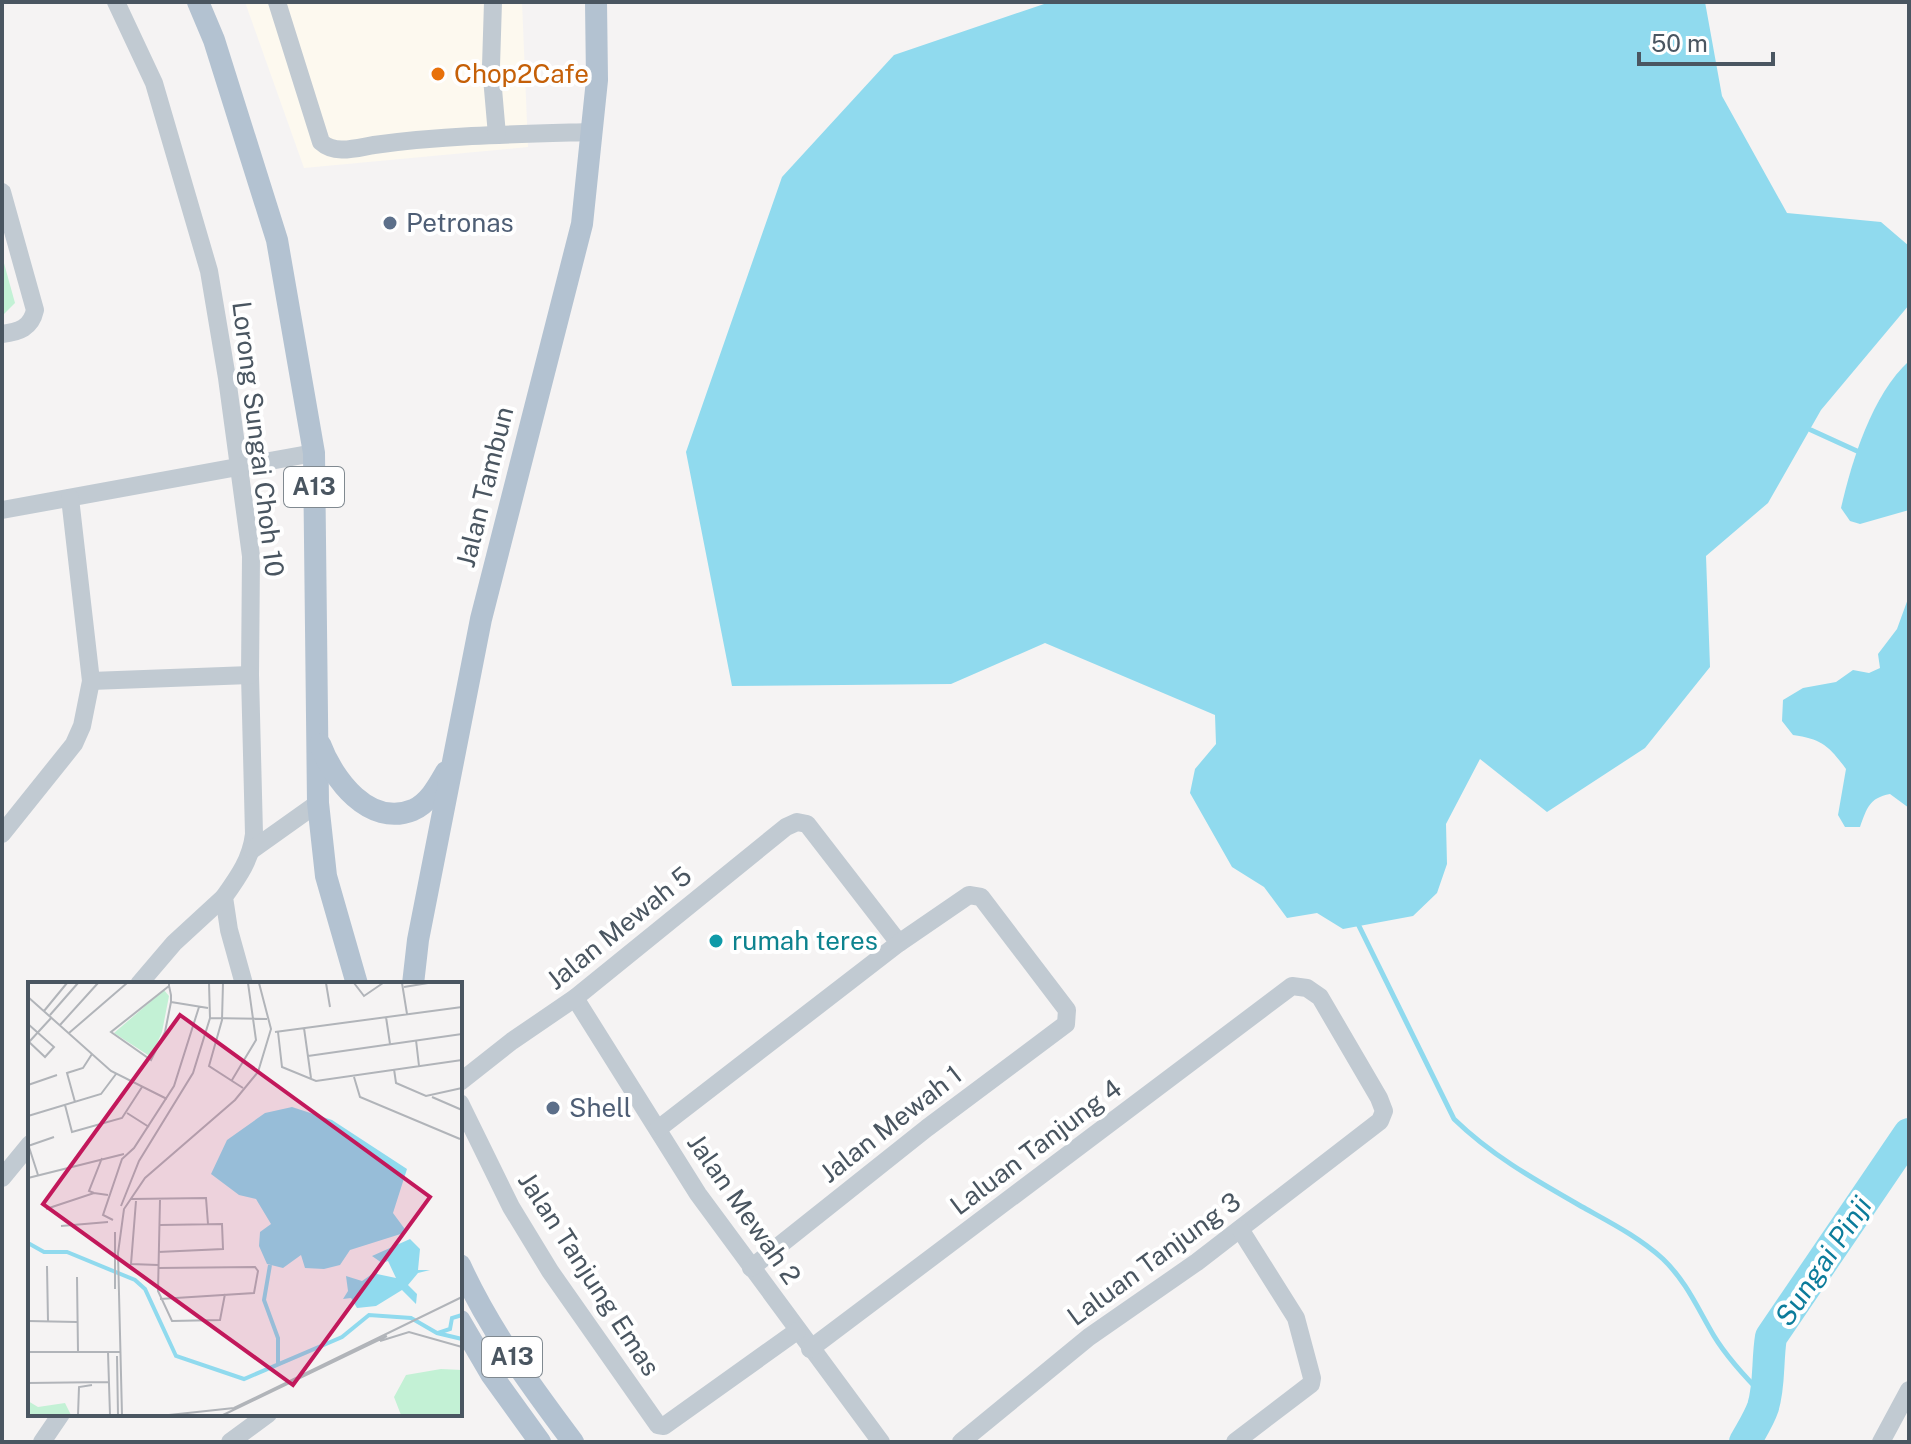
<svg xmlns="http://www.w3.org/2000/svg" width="1911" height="1444" font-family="'Public Sans',sans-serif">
	<rect width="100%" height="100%" fill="#f5f3f3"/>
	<!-- commercial -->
	<path fill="#fdf9ef" d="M 245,2 L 522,2 L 528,147 L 304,168 Z"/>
	<!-- green -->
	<path fill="#c3f1d5" d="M 2,256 L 15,303 L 2,316 Z"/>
	<!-- water -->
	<g fill="#90daee">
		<path d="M 1050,2 L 1705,2 L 1722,96 L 1787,213 L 1881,222 L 1909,246 L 1909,305 L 1821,410 L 1768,503 L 1706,556 L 1710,667 L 1645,748 L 1547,812 L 1480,759 L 1446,824 L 1447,864 L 1437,893 L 1413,916 L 1343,929 L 1317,913 L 1287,918 L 1264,887 L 1232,867 L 1190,793 L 1195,769 L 1216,744 L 1215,715 L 1045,643 L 951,684 L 732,686 L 686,452 L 782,177 L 894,55 Z"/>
		<path d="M 1909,361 L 1909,510 L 1860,524 L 1850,521 L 1841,508 C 1852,460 1872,395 1909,361 Z"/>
		<path d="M 1909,596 L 1909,808 L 1890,794 C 1869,798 1867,808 1860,827 L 1845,827 L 1838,815 L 1846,769 C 1829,746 1822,739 1793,735 L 1782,721 L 1783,700 L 1803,688 L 1836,682 L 1853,670 L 1869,673 L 1880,668 L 1878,654 L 1897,629 Z"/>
	</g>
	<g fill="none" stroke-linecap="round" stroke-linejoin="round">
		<!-- stream -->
		<g stroke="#90daee" stroke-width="5">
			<path d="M 1811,430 L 1857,451"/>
			<path d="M 1359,926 L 1454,1119 C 1493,1157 1539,1182 1586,1209 C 1613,1224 1640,1238 1663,1259 C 1686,1281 1698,1309 1714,1336 C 1728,1359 1746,1378 1765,1397"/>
		</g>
		<!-- river -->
		<path stroke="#90daee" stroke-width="32" d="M 1745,1442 C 1751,1431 1759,1419 1763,1407 C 1770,1384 1767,1361 1771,1337 L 1909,1134"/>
		<!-- minor -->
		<g stroke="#c1cad2" stroke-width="18">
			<path d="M 116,2 L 154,83 L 209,271 L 227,378 L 251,556 L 250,675 L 254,834 C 251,859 239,876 224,897 L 229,930 L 244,984"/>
			<path d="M 277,2 L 321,142 C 335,155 356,148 374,145 C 446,135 519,134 592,132"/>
			<path d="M 493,2 L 491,66 L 497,135"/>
			<path d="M 2,192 L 35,310 C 31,328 19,332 2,334"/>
			<path d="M 2,510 L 314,453"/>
			<path d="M 91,681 L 250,675"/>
			<path d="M 2,834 L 74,744 L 82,726 L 91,681 L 70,498"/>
			<path d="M 252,850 L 318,803"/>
			<path d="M 139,984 L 174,943 L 224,897"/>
			<path d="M 575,998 L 698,1194 L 881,1442"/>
			<path d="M 460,1082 L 512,1041 L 575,998 L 786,827 L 797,822 L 807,824 L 899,943"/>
			<path d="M 460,1103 L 511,1207 L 550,1271 L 658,1425 L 664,1426 L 797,1331"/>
			<path d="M 658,1129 L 899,943 L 969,895 L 981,897 L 1067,1010 L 1066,1024 L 927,1128 L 751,1268"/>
			<path d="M 2,1178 L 30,1144"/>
			<path d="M 810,1349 L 1292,986 L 1307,988 L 1320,997 L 1379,1098 L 1384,1111 L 1380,1121 L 1197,1262 L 1089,1337 L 961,1442"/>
			<path d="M 42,1442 L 61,1414"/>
			<path d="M 230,1442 L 268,1414"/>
			<path d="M 1235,1442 L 1311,1384 L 1312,1378 L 1296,1318 L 1240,1229"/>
			<path d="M 1881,1442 L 1909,1390"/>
		</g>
		<!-- major -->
		<g stroke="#b3c2d1" stroke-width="22">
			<path d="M 198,2 L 214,40 L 277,240 L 314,453 L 318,803 L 326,876 L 357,984"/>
			<path d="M 320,744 C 333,779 369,828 413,810 C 429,803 438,786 446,772"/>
			<path d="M 413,984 L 418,940 L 481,619 L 582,224 L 597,80 L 596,2"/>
			<path d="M 460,1265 C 489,1329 531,1386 573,1442"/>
			<path d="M 460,1321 L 491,1374 L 540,1442"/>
		</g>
	</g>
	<!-- markers -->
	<circle fill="#e8710a" stroke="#fff" stroke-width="3" cx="438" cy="74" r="8"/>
	<g fill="#5c6f8a" stroke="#fff" stroke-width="3">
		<circle cx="390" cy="223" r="8"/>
		<circle cx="553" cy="1108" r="8"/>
	</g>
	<circle fill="#0f9aa8" stroke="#fff" stroke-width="3" cx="716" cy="941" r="8"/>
	<g text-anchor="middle" stroke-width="8" stroke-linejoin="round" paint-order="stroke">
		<!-- shield labels -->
		<g fill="#fff" stroke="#808990" stroke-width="2">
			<rect x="284" y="467" width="60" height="40" rx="6"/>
			<rect x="482" y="1337" width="60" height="40" rx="6"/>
		</g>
		<g font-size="24" font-weight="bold" fill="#4a5661">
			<text x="314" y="495">A13</text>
			<text x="512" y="1365">A13</text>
		</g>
		<!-- food labels -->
		<g font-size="26" fill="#c56008" stroke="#fff" text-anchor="start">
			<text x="454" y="83">Chop2Cafe</text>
		</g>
		<!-- service labels -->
		<g font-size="26" fill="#4e5e75" stroke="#fff" text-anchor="start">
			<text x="406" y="232">Petronas</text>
			<text x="569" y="1117">Shell</text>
		</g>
		<!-- street labels -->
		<g font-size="26" fill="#4a5661" stroke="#fff">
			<text transform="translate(258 439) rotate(83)" y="9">Lorong Sungai Choh 10</text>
			<text transform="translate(485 487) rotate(-76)" y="9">Jalan Tambun</text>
			<text transform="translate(619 928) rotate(-39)" y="9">Jalan Mewah 5</text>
			<text transform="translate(891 1124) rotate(-38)" y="9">Jalan Mewah 1</text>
			<text transform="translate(1036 1147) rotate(-37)" y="9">Laluan Tanjung 4</text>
			<text transform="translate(744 1209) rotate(55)" y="9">Jalan Mewah 2</text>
			<text transform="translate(1154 1259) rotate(-36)" y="9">Laluan Tanjung 3</text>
			<text transform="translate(589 1274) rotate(57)" y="9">Jalan Tanjung Emas</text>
		</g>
		<!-- culture labels -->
		<g font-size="26" fill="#0d838f" stroke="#fff" text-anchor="start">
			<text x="732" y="950">rumah teres</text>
		</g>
		<!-- water labels -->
		<g font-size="28" font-style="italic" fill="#0c7c9b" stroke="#fff">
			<text transform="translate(1823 1261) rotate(-56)" y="10">Sungai Pinji</text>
		</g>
	</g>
	<!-- overview -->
	<g transform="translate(28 982)">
		<rect width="434" height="434" fill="#f5f3f3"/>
		<path d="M 136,8 L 141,14 L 134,50 L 123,75 L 86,51 ZM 413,387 L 434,388 L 434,433 L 373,433 L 366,415 L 378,393 ZM 0,419 L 10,425 L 37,421 L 43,433 L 0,433 Z" fill="#c3f1d5"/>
		<path d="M 264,125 L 304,138 L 379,187 L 365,231 L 379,250 L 322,268 L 312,283 L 296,287 L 277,286 L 273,273 L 255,286 L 239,282 L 231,264 L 232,250 L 243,242 L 228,217 L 211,213 L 183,192 L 199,158 L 237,131 ZM 382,257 L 392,267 L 390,288 L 402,288 L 390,291 L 380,303 L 389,312 L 388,322 L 374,308 L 348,324 L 329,326 L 323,316 L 315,317 L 320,309 L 318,294 L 334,299 L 350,288 L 349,292 L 368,296 L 360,279 L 354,281 L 344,274 Z" fill="#90daee"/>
		<path fill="none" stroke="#90daee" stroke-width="4" d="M 0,261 L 16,270 L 39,270 L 107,298 L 117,307 L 148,374 L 216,397 L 314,355 L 341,333 L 383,336 L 409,351 L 434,357M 242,283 L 236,318 L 250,356 L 250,383M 410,351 L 422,347 L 424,336 L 434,333"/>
		<path fill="none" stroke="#b1b4b9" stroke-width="2" d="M 141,1 L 141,4 L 143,13 L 143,20 L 137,50 L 123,78 L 83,50 L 141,4M 195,1 L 194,38 L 181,84 L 215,106M 298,1 L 302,25M 326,1 L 336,14 L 355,1M 374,1 L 379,32M 376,5 L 400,1M 0,15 L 83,89 L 139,117M 143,20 L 180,26M 16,29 L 39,1M 22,33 L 50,1M 358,35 L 362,62M 182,36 L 239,37M 0,42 L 26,65 L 17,75 L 0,59M 32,43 L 70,1M 276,46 L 283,96M 247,50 L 434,25M 250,50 L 254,85 L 288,99 L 434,78M 41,51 L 99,1M 388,58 L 391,84M 1,60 L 24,35M 280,74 L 434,52M 366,87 L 368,101 L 398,114 L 434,106M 326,95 L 332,115 L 432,157M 204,98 L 228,58 L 220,1M 0,103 L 29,93M 404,115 L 434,128M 47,120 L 39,91 L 55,86 L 64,72M 37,123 L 44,150 L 94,136 L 114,105M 99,131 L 121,145M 0,134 L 73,112 L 88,92M 0,162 L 10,193M 0,164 L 26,155M 0,196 L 96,172M 66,211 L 61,209 L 74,176M 103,217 L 178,216 L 180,242M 132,218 L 130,309 L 144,339 L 192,338 L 197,312M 108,219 L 103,282 L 130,283M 93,224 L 111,179 L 165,91 L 182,36 L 181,1M 18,227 L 66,211 L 80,213M 85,238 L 75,233 L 94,177 L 106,166 L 146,104 L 171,25M 33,244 L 80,240M 130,270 L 195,267 L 194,242 L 132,243M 19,284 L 20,339M 130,286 L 227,285 L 230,289 L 226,311 L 132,317M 49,295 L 50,370M 87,307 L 87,250M 0,339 L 49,340M 352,359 L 381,350 L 434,365M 0,370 L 93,370M 80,370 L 82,433M 89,374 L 90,433M 0,401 L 81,400M 50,433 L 51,405 L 64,403M 94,433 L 90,271 L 96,227 L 117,196 L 207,118 L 230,90 L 243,47 L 231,1M 141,433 L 206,426 L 434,315M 195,433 L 359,354"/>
		<path fill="#c2185b" fill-opacity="0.15" stroke="#c2185b" stroke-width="4" d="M 152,33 L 402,215 L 265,403 L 15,222 Z"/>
		<rect width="434" height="434" fill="none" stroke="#4a5661" stroke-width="4"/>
	</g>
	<!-- border -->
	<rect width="1911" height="1444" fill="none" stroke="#4a5661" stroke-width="8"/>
	<!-- scale -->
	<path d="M1639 52v12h134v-12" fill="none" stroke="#4a5661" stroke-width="4"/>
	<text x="1651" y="52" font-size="24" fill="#4a5661" stroke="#ffffff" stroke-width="6" paint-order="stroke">50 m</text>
</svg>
